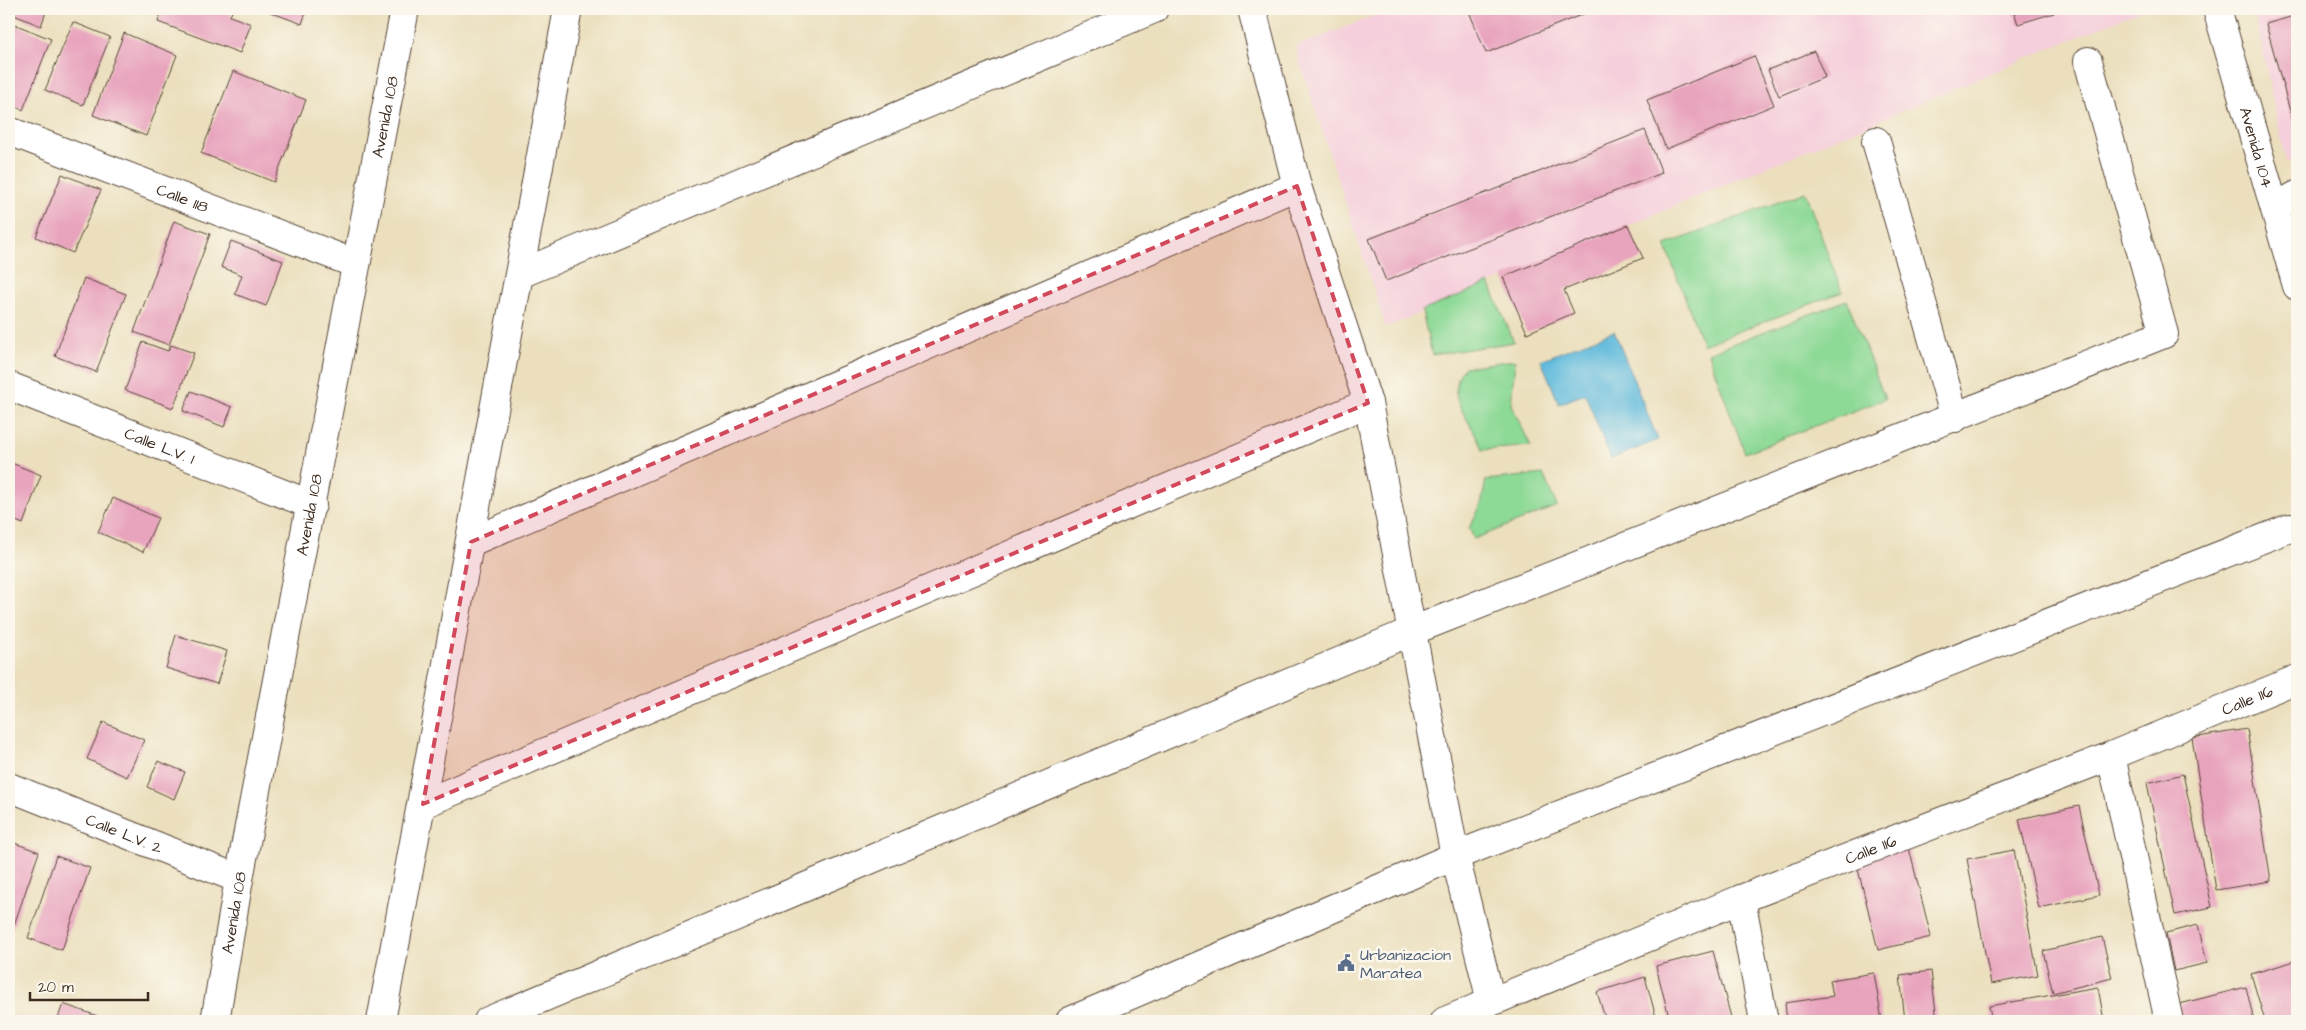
<svg xmlns="http://www.w3.org/2000/svg" width="2306" height="1030" font-family="'Architects Daughter',sans-serif">
	<rect width="100%" height="100%" fill="#fbf7ec"/>
	<filter id="ink" filterUnits="userSpaceOnUse"><feTurbulence type="fractalNoise" baseFrequency=".02" numOctaves="2"/><feDisplacementMap in="SourceGraphic" scale="10" xChannelSelector="R" yChannelSelector="G"/><feConvolveMatrix kernelMatrix="1 2 1 2 8 2 1 2 1" color-interpolation-filters="sRGB"/></filter>
	<filter id="wash" filterUnits="userSpaceOnUse"><feTurbulence type="fractalNoise" baseFrequency=".0096" numOctaves="4" result="noise"/><feDisplacementMap in="SourceGraphic" scale="20" xChannelSelector="R" yChannelSelector="G"/><feGaussianBlur stdDeviation="1.12" result="paint"/><feColorMatrix in="noise" values="0 0 0 0 0 0 0 0 0 0 0 0 0 0 0 0 0 1.4 0 .05"/><feComposite in="paint" operator="in"/></filter>
	<g filter="url(#wash)">
		<rect width="100%" height="100%" fill="#ebdfbd"/>
		<!-- built -->
		<g fill="#f5cfdb">
			<path d="M 1391,9 L 2144,9 L 1386,327 L 1295,47 Z"/>
			<path d="M 2254,9 L 2297,9 L 2297,161 L 2286,162 Z"/>
		</g>
		<!-- green -->
		<g fill="#8dd996" stroke="#64825a">
			<path d="M 1805,192 L 1842,292 L 1703,345 L 1665,245 Z"/>
			<path d="M 1489,283 L 1514,342 L 1432,355 L 1422,311 Z"/>
			<path d="M 1847,300 L 1885,399 L 1745,453 L 1708,353 Z"/>
			<path d="M 1515,360 L 1511,405 L 1531,446 L 1482,450 C 1475,422 1439,396 1465,367 Z"/>
			<path d="M 1543,474 L 1557,506 L 1474,539 L 1469,528 L 1481,505 L 1486,480 Z"/>
		</g>
		<!-- water -->
		<path fill="#5ebadc" stroke="#4c727d" d="M 1614,331 L 1658,440 L 1611,459 L 1585,394 L 1559,404 L 1541,360 Z"/>
		<g id="blocks">
			<!-- building -->
			<g fill="#e8a3bd">
				<path d="M 11,9 L 47,9 L 41,26 L 9,13 Z"/>
				<path d="M 162,9 L 233,9 L 230,16 L 251,24 L 240,53 L 158,22 Z"/>
				<path d="M 262,9 L 307,9 L 302,24 Z"/>
				<path d="M 1468,9 L 1596,9 L 1486,53 Z"/>
				<path d="M 2013,9 L 2052,9 L 2054,13 L 2018,24 Z"/>
				<path d="M 2297,15 L 2297,137 L 2266,24 Z"/>
				<path d="M 9,22 L 51,39 L 23,110 L 9,104 Z"/>
				<path d="M 73,22 L 110,37 L 83,105 L 45,90 Z"/>
				<path d="M 124,33 L 177,55 L 146,136 L 93,115 Z"/>
				<path d="M 1814,51 L 1825,77 L 1779,96 L 1768,70 Z"/>
				<path d="M 1754,56 L 1774,105 L 1666,149 L 1647,100 Z"/>
				<path d="M 233,71 L 306,100 L 274,182 L 201,153 Z"/>
				<path d="M 1645,130 L 1662,173 L 1386,281 L 1369,239 Z"/>
				<path d="M 62,174 L 101,190 L 73,253 L 36,237 Z"/>
				<path d="M 174,221 L 210,234 L 169,345 L 134,332 Z"/>
				<path d="M 1628,225 L 1643,258 L 1564,290 L 1574,313 L 1527,333 L 1503,277 Z"/>
				<path d="M 231,241 L 283,261 L 266,306 L 235,294 L 242,275 L 221,267 Z"/>
				<path d="M 84,278 L 126,294 L 96,372 L 55,356 Z"/>
				<path d="M 143,342 L 168,351 L 171,345 L 194,353 L 173,408 L 125,390 Z"/>
				<path d="M 191,391 L 232,407 L 224,427 L 183,411 Z"/>
				<path d="M 9,462 L 41,475 L 23,524 L 9,518 Z"/>
				<path d="M 113,498 L 158,518 L 143,552 L 98,532 Z"/>
				<path d="M 176,635 L 227,651 L 217,684 L 166,668 Z"/>
				<path d="M 103,722 L 144,740 L 127,777 L 87,759 Z"/>
				<path d="M 2247,729 L 2271,881 L 2216,890 L 2192,738 Z"/>
				<path d="M 158,761 L 185,772 L 174,799 L 147,787 Z"/>
				<path d="M 2183,774 L 2212,907 L 2175,915 L 2147,783 Z"/>
				<path d="M 2079,806 L 2099,895 L 2039,908 L 2019,819 Z"/>
				<path d="M 1907,840 L 1931,937 L 1878,950 L 1854,853 Z"/>
				<path d="M 9,841 L 39,852 L 13,928 L 9,926 Z"/>
				<path d="M 2014,850 L 2038,975 L 1991,984 L 1967,859 Z"/>
				<path d="M 56,856 L 90,868 L 62,950 L 28,938 Z"/>
				<path d="M 2198,925 L 2207,963 L 2174,971 L 2166,933 Z"/>
				<path d="M 2102,937 L 2112,978 L 2053,993 L 2043,951 Z"/>
				<path d="M 1713,951 L 1732,1021 L 1670,1021 L 1656,966 Z"/>
				<path d="M 2295,961 L 2297,968 L 2297,1019 L 2288,1021 L 2265,1021 L 2251,974 Z"/>
				<path d="M 1931,971 L 1937,1021 L 1905,1021 L 1900,975 Z"/>
				<path d="M 1874,973 L 1882,1021 L 1787,1021 L 1785,1003 L 1833,996 L 1830,980 Z"/>
				<path d="M 1645,977 L 1657,1021 L 1606,1021 L 1597,992 Z"/>
				<path d="M 2098,987 L 2104,1021 L 1992,1021 L 1989,1006 Z"/>
				<path d="M 2246,987 L 2254,1021 L 2176,1021 L 2172,1006 Z"/>
				<path d="M 63,1004 L 103,1018 L 102,1021 L 57,1021 Z"/>
			</g>
		</g>
	</g>
	<g filter="url(#ink)">
		<use href="#blocks" fill-opacity="0" stroke="#554536" stroke-width="1"/>
		<g fill="none" stroke-linecap="round" stroke-linejoin="round">
			<!-- minor casing -->
			<g stroke="#554536" stroke-width="30">
				<g id="minor">
					<path d="M 1252,9 L 1297,186 L 1368,403 L 1455,856 L 1491,1001"/>
					<path id="s1" d="M 2217,9 L 2297,286"/>
					<path id="s2" d="M 9,131 L 356,264"/>
					<path d="M 1876,141 L 1955,418"/>
					<path d="M 2275,207 L 2297,195"/>
					<path d="M 520,274 L 1154,9"/>
					<path id="s3" d="M 9,386 L 312,505"/>
					<path d="M 471,542 L 1297,186"/>
					<path d="M 2111,756 L 2169,1021"/>
					<path id="s4" d="M 9,787 L 239,879"/>
					<path d="M 423,804 L 1368,403"/>
					<path d="M 1741,899 L 1764,1021"/>
					<path id="s5" d="M 215,1021 L 239,879 L 405,9"/>
					<path d="M 381,1021 L 568,9"/>
					<path d="M 488,1021 L 1412,631 L 2164,334 L 2088,61"/>
					<path d="M 1070,1021 L 1455,856 L 2290,528"/>
					<path id="s6" d="M 1445,1021 L 1741,899 L 2111,756 L 2297,679"/>
				</g>
			</g>
			<!-- minor -->
			<use href="#minor" stroke="#fff" stroke-width="28"/>
		</g>
	</g>
	<!-- marked area -->
	<path fill="#d1495b" fill-opacity="0.2" stroke="#d1495b" stroke-width="4" stroke-dasharray="10 6" stroke-linejoin="round" d="M 1297,186 L 1368,403 L 423,804 L 471,542 Z"/>
	<!-- icons -->
	<defs>
		<g id="civic-bare" transform="scale(1.35)"><path d="M-.6-6.5H3V-4.5H.6V-3L4-1V1h2V6H-6V1h2V-1L-.6-3ZM-1.2 2.5V6h2.4V2.5Z" fill="#5c6f8a" stroke="#fbf7ec" stroke-width="2.5" paint-order="stroke"/></g>
	</defs>
	<g fill-rule="evenodd">
		<use href="#civic-bare" x="1346" y="963"/>
	</g>
	<g text-anchor="middle" stroke-width="5" stroke-linejoin="round" paint-order="stroke">
		<!-- street labels -->
		<g font-size="16" fill="#3b2a1e" stroke="#fbf7ec">
			<text dy="6" stroke="none"><textPath href="#s5" startOffset="920">Avenida 108</textPath></text>
			<text dy="6" stroke="none"><textPath href="#s1" startOffset="144">Avenida 104</textPath></text>
			<text dy="6" stroke="none"><textPath href="#s2" startOffset="186">Calle 118</textPath></text>
			<text dy="6" stroke="none"><textPath href="#s3" startOffset="162">Calle L.V. 1</textPath></text>
			<text dy="6" stroke="none"><textPath href="#s5" startOffset="515">Avenida 108</textPath></text>
			<text dy="6" stroke="none"><textPath href="#s6" startOffset="864">Calle 116</textPath></text>
			<text dy="6" stroke="none"><textPath href="#s4" startOffset="124">Calle L.V. 2</textPath></text>
			<text dy="6" stroke="none"><textPath href="#s6" startOffset="459">Calle 116</textPath></text>
			<text dy="6" stroke="none"><textPath href="#s5" startOffset="110">Avenida 108</textPath></text>
		</g>
		<!-- service labels -->
		<g font-size="16" fill="#4e5e75" stroke="#fbf7ec" text-anchor="start">
			<text x="1360" y="960">Urbanizacion<tspan x="1360" dy="18">Maratea</tspan></text>
		</g>
	</g>
	<!-- margin -->
	<rect width="2306" height="1030" fill="none" stroke="#fbf7ec" stroke-width="30"/>
	<!-- scale -->
	<path d="M30 992v8h118v-8" fill="none" stroke="#3b2a1e" stroke-width="2.5"/>
	<text x="38" y="992" font-size="15" fill="#3b2a1e" stroke="#fbf7ec" stroke-width="4" paint-order="stroke">20 m</text>
</svg>
